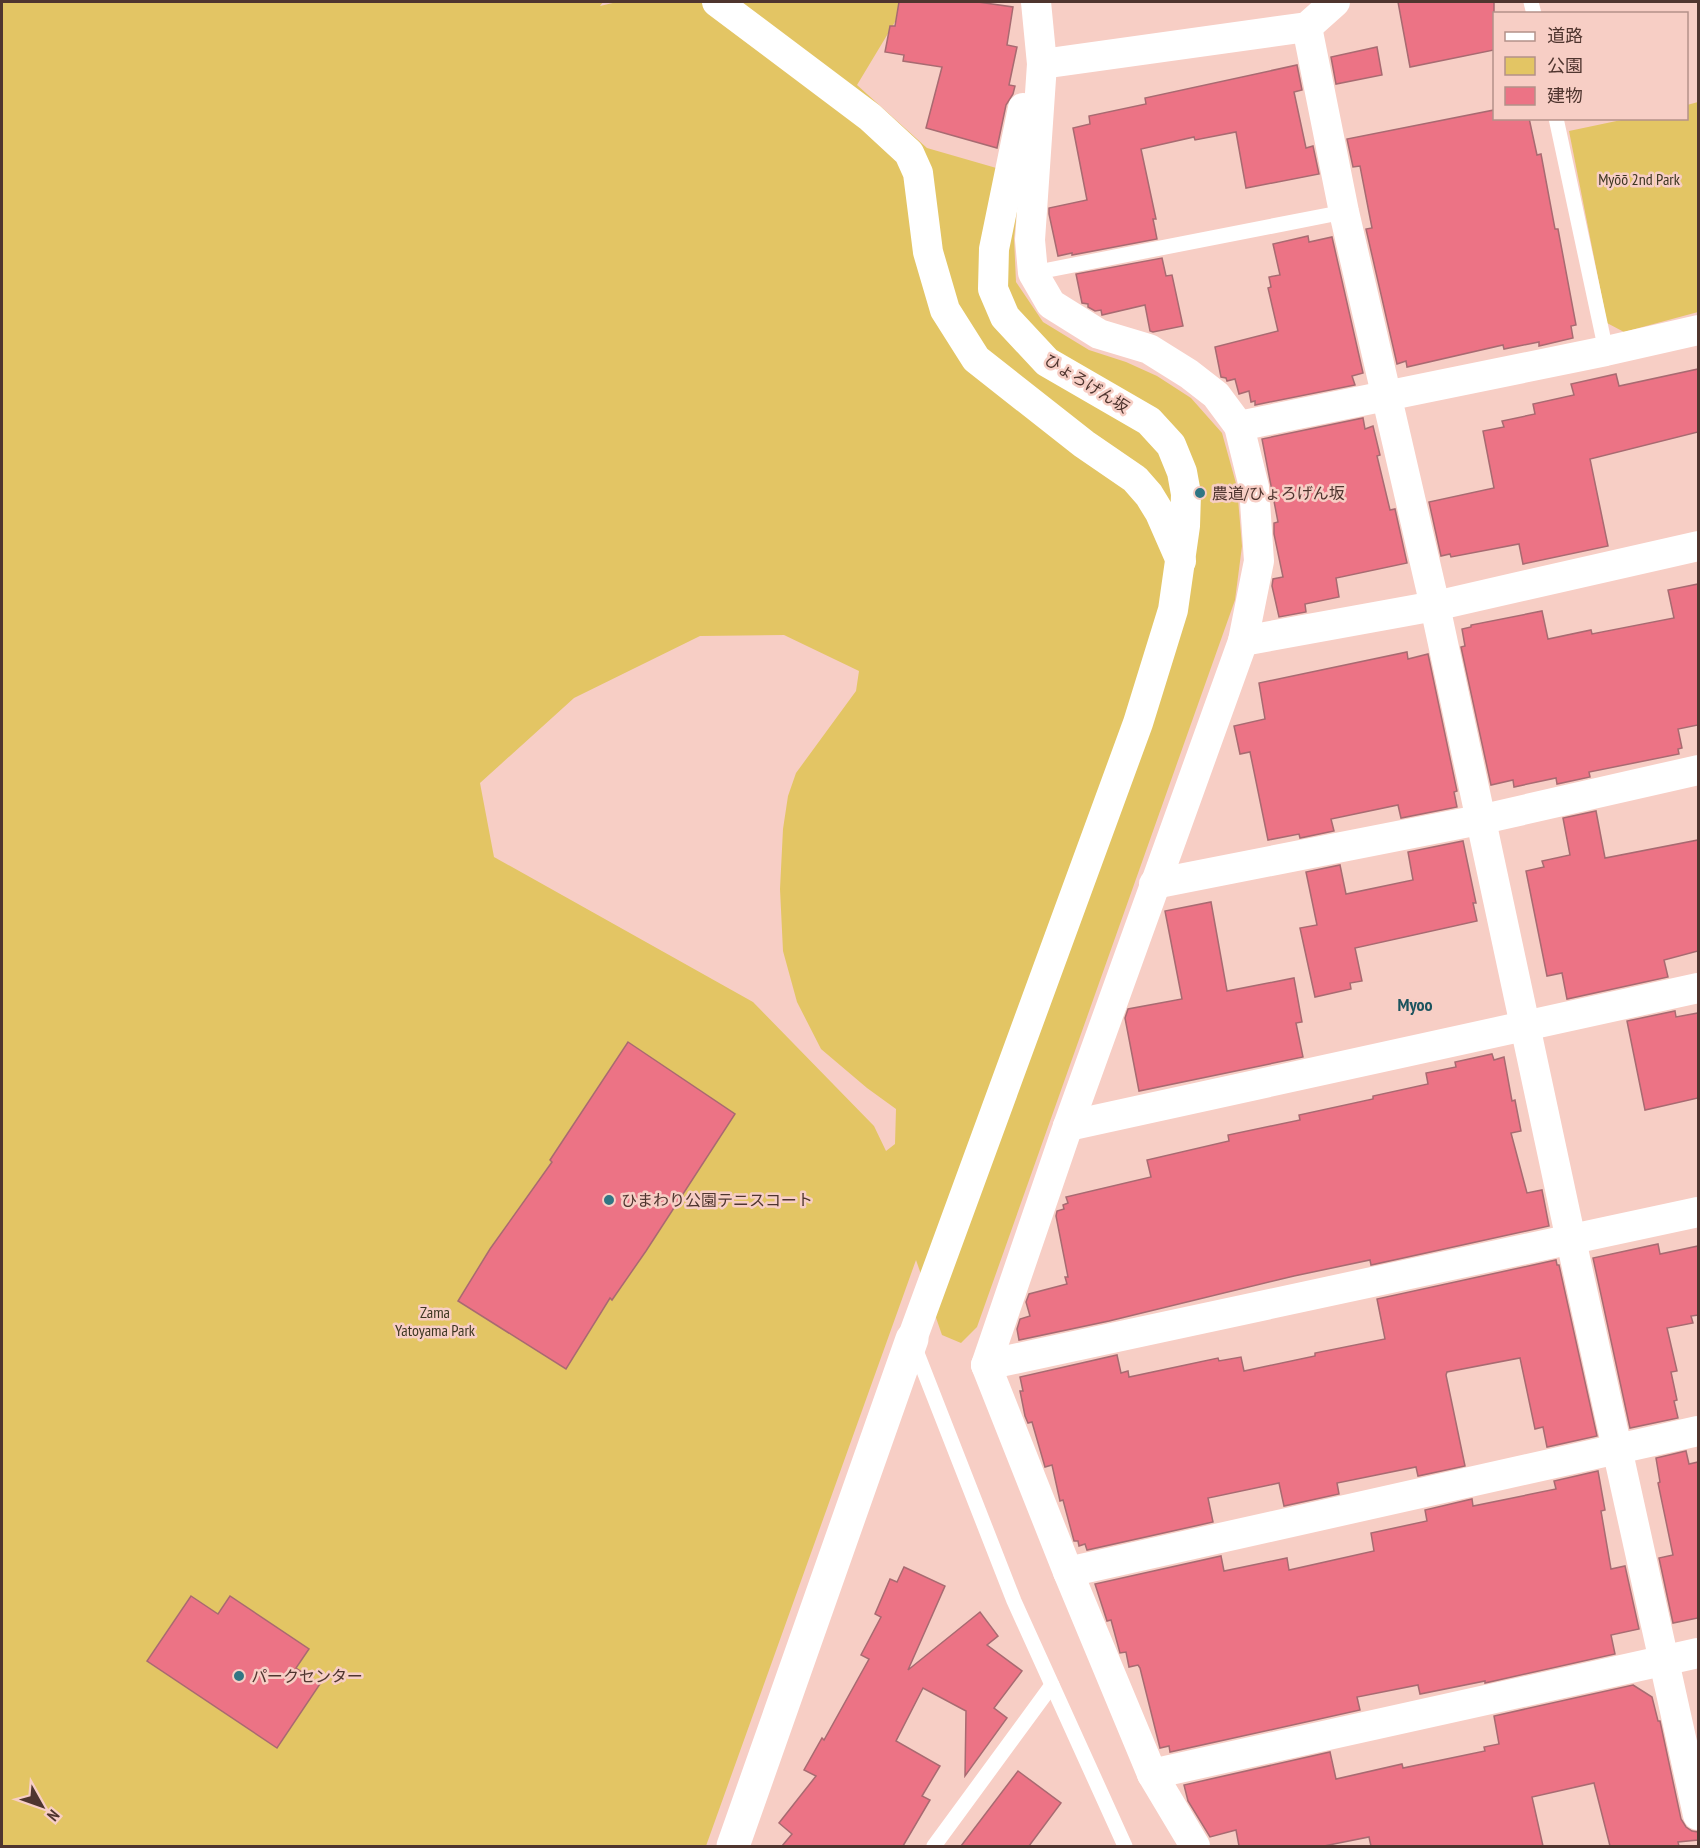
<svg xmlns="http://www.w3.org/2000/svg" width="1700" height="1848" font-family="'PT Sans Narrow','Noto Sans JP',sans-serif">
	<rect width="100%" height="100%" fill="#f7cec5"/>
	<!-- green -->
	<g fill="#e3c564" fill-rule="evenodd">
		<path d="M 2,2 L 603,2 L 600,6 L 617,2 L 907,2 L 857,85 L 927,148 L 1021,175 L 1014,238 L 1016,282 L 1043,322 L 1089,350 L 1126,362 L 1157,376 L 1191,398 L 1222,433 L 1237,487 L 1242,546 L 1235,600 L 977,1327 L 961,1343 L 942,1335 L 916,1260 L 706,1846 L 2,1846 ZM 784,635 L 859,671 L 856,691 L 796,773 L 788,796 L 783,829 L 780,889 L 783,951 L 797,1002 L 821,1049 L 867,1088 L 896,1109 L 895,1144 L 886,1151 L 874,1126 L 753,1002 L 494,857 L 480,783 L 574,698 L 700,636 Z"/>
		<path d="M 1698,102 L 1698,312 L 1624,332 L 1607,323 L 1569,131 L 1626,119 L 1686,118 L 1687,105 Z"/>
	</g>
	<!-- building -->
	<g fill="#ec7385" stroke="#a86a71" stroke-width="1.5">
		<path d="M 899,2 L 978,2 L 1013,7 L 1007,45 L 1017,47 L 1009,85 L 1015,86 L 1013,94 L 1006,105 L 997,148 L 926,128 L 942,67 L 903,61 L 904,55 L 885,52 L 890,26 L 895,26 Z"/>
		<path d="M 1398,2 L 1494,2 L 1494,50 L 1410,67 Z"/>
		<path d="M 1377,47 L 1382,75 L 1336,84 L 1331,57 Z"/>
		<path d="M 1297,65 L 1302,90 L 1294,92 L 1306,148 L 1313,146 L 1319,174 L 1246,188 L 1236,132 L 1195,140 L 1194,137 L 1141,149 L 1156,219 L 1153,219 L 1157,239 L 1072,255 L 1072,253 L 1058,256 L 1049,214 L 1049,208 L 1087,200 L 1073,128 L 1090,124 L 1089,116 L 1146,104 L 1145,98 Z"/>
		<path d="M 1494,110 L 1494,118 L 1529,118 L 1537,155 L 1541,154 L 1555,229 L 1558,229 L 1576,325 L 1571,326 L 1573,338 L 1539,346 L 1539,342 L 1504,349 L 1503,345 L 1407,367 L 1406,361 L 1397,364 L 1366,229 L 1372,228 L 1360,166 L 1353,167 L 1347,139 Z"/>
		<path d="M 1308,236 L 1309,242 L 1332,237 L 1363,373 L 1352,376 L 1355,385 L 1255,405 L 1255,401 L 1251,402 L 1249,391 L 1239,394 L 1235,379 L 1227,381 L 1226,378 L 1221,377 L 1215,347 L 1278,331 L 1268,288 L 1271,287 L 1269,277 L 1280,275 L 1273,244 Z"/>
		<path d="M 1162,258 L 1166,276 L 1172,275 L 1183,326 L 1153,332 L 1150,331 L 1145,305 L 1102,315 L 1101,310 L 1095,311 L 1088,307 L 1088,304 L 1082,303 L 1076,274 Z"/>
		<path d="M 1698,369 L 1698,432 L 1590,459 L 1608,546 L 1523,564 L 1519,544 L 1451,557 L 1450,554 L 1441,556 L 1429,502 L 1494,488 L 1483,431 L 1504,427 L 1502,421 L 1535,414 L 1533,404 L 1574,395 L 1571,384 L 1616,374 L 1619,386 Z"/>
		<path d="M 1363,418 L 1365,429 L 1373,426 L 1380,455 L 1377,456 L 1390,510 L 1395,509 L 1407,563 L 1336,578 L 1339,597 L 1305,604 L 1306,612 L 1279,617 L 1272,586 L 1273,579 L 1283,577 L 1274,534 L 1274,523 L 1278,522 L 1262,439 Z"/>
		<path d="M 1698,584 L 1698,725 L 1678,729 L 1682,748 L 1678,749 L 1679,754 L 1589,772 L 1590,777 L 1557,784 L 1556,778 L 1514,787 L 1513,780 L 1491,785 L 1461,647 L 1465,646 L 1462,629 L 1471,627 L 1471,625 L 1542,611 L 1548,639 L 1591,630 L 1592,634 L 1674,618 L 1668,590 Z"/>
		<path d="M 1407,652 L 1408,659 L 1428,654 L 1457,791 L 1454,792 L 1457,807 L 1401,818 L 1398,805 L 1331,819 L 1334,831 L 1300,838 L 1299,834 L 1268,840 L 1250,752 L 1240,754 L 1234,726 L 1265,719 L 1259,683 Z"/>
		<path d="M 1596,811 L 1605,858 L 1698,840 L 1698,951 L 1664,960 L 1668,977 L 1567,999 L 1562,973 L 1547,976 L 1526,871 L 1544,867 L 1542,861 L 1570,855 L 1563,818 Z"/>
		<path d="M 1463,841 L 1476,903 L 1473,903 L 1477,921 L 1355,948 L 1362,981 L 1350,983 L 1351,989 L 1315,997 L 1300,928 L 1317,925 L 1306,872 L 1340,865 L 1346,894 L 1413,880 L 1408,852 Z"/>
		<path d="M 1211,902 L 1227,991 L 1294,978 L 1302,1022 L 1296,1023 L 1303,1057 L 1139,1091 L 1125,1018 L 1128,1009 L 1182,999 L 1165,911 Z"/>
		<path d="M 1675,1011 L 1676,1017 L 1698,1013 L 1698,1098 L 1645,1110 L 1627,1021 Z"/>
		<path d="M 628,1042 L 735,1114 L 646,1251 L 612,1300 L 610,1298 L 566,1369 L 458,1301 L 490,1249 L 552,1162 L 550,1160 Z"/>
		<path d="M 1492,1054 L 1494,1060 L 1504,1057 L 1512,1101 L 1515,1100 L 1521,1131 L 1511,1133 L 1527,1193 L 1542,1190 L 1549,1226 L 1371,1265 L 1370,1260 L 1294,1276 L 1109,1321 L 1019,1340 L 1017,1329 L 1020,1319 L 1030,1316 L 1026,1302 L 1029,1294 L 1067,1284 L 1065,1277 L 1068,1277 L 1056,1216 L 1057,1211 L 1064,1209 L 1063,1205 L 1068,1203 L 1066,1197 L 1151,1177 L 1147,1160 L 1229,1141 L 1228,1135 L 1300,1120 L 1299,1115 L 1373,1099 L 1373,1096 L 1428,1084 L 1426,1073 L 1456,1067 L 1455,1062 Z"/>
		<path d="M 1658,1244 L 1660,1254 L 1698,1246 L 1698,1315 L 1691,1316 L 1693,1323 L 1667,1328 L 1677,1371 L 1671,1372 L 1677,1400 L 1674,1401 L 1678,1418 L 1630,1428 L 1593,1258 Z"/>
		<path d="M 1556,1260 L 1557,1265 L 1559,1265 L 1597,1436 L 1547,1447 L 1543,1427 L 1535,1429 L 1520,1358 L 1447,1372 L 1446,1375 L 1465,1466 L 1418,1476 L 1416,1467 L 1337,1483 L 1339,1494 L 1284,1506 L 1279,1483 L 1208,1498 L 1213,1522 L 1087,1550 L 1085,1544 L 1079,1546 L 1078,1541 L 1074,1541 L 1063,1500 L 1060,1501 L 1052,1465 L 1045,1467 L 1032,1422 L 1028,1423 L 1025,1416 L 1020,1391 L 1023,1391 L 1020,1377 L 1117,1355 L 1121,1373 L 1128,1371 L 1129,1377 L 1218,1358 L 1219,1361 L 1241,1357 L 1244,1371 L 1315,1356 L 1315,1353 L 1385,1339 L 1377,1299 Z"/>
		<path d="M 1686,1451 L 1689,1464 L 1698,1462 L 1698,1618 L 1673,1623 L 1659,1558 L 1673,1555 L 1658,1483 L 1660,1482 L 1656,1458 Z"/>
		<path d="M 1598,1471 L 1605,1510 L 1601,1511 L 1611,1569 L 1625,1566 L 1639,1629 L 1611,1635 L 1615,1654 L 1485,1683 L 1485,1681 L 1420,1694 L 1418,1685 L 1357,1697 L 1360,1710 L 1170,1752 L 1169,1746 L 1160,1748 L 1140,1668 L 1138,1665 L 1129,1667 L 1126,1652 L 1120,1653 L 1111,1620 L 1107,1621 L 1095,1584 L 1221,1556 L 1224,1571 L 1287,1558 L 1289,1570 L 1374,1551 L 1371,1533 L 1427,1521 L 1425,1510 L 1472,1499 L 1473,1506 L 1556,1489 L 1554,1481 Z"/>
		<path d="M 904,1567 L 945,1586 L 908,1670 L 980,1612 L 998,1636 L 987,1645 L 1022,1671 L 994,1708 L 1007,1718 L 965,1776 L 966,1711 L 923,1688 L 896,1741 L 940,1766 L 922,1796 L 930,1800 L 903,1846 L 782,1846 L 792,1834 L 779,1823 L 816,1776 L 804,1770 L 822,1738 L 824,1740 L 869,1659 L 861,1655 L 881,1617 L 875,1614 L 890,1579 L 897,1582 Z"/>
		<path d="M 191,1596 L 218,1614 L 230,1596 L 309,1649 L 296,1668 L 320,1684 L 277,1748 L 147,1661 Z"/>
		<path d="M 1633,1685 L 1652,1697 L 1658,1721 L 1660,1721 L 1681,1819 L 1686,1827 L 1692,1831 L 1698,1832 L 1698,1840 L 1678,1842 L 1679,1846 L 1610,1846 L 1594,1783 L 1532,1797 L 1543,1846 L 1371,1846 L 1369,1837 L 1324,1846 L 1239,1846 L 1236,1830 L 1210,1837 L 1188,1801 L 1184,1785 L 1330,1752 L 1336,1779 L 1402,1764 L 1403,1768 L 1485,1751 L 1484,1747 L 1499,1744 L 1494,1716 Z"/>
		<path d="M 1018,1771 L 1061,1803 L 1029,1846 L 961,1846 Z"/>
	</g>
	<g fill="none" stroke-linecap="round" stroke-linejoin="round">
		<!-- lane -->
		<g stroke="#fff" stroke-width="15">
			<path d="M 1531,2 L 1534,14"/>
			<path d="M 1556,118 L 1606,351"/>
			<path d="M 1033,273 L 1344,212"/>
			<path d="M 913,1343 L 1014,1601 L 1125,1846"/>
			<path d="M 934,1846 L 1052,1685"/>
		</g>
		<!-- street -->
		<g stroke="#fff" stroke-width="30">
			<path d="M 717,2 L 870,117 L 909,153 L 918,173 L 928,252 L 945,310 L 976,359 L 1084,444 L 1135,479 L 1149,495 L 1160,513 L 1181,561"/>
			<path d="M 1036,2 L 1042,64 L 1030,240 L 1033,273 L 1051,304 L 1099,334 L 1149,349 L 1189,374 L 1216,395 L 1239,426 L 1254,487 L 1259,561 L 1243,641 L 1068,1126 L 986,1365 L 1068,1572 L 1152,1774 L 1195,1846"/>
			<path d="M 1307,27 L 1344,212 L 1435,606 L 1571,1240 L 1698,1815"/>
			<path d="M 1042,64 L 1307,27 L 1335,2"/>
			<path d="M 1239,426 L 1606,351 L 1698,330"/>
			<path d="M 1243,641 L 1435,606 L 1698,546"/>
			<path d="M 1154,884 L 1479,820 L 1698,770"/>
			<path d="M 1068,1126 L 1698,988"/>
			<path d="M 912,1339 L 1138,723 L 1173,610 L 1185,526 L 1186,494 L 1182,472 L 1171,445 L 1149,421 L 1047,362 L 1005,317 L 993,289 L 994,249 L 1023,108"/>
			<path d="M 986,1365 L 1698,1212"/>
			<path d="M 1068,1572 L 1698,1431"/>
			<path d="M 1152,1774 L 1698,1653"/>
		</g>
		<!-- secondary -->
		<path stroke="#fff" stroke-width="33" d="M 733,1846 L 912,1339"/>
	</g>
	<!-- markers -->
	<g fill="#317684" stroke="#f7cec5" stroke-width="2">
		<circle cx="1200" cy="493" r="6"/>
		<circle cx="609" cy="1200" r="6"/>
		<circle cx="239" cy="1676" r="6"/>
	</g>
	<g text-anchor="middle" stroke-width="5" stroke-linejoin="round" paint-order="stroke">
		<!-- park labels -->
		<g font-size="16" fill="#3d3621" stroke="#f7cec5">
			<text x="1639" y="185">Myōō 2nd Park</text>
			<text x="435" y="1318">Zama<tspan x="435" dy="18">Yatoyama Park</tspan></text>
		</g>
		<!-- street labels -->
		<g font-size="16" fill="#4f352f" stroke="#f7cec5">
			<text transform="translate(1087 383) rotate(32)" y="6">ひょろげん坂</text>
		</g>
		<!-- poi labels -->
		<g font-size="16" fill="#4f352f" stroke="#f7cec5" text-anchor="start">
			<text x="1212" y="499">農道/ひょろげん坂</text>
			<text x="621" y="1206">ひまわり公園テニスコート</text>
			<text x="251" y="1682">パークセンター</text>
		</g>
		<!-- neighbourhood labels -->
		<g font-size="18" font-weight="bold" fill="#1b535e" stroke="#f7cec5">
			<text x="1415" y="1011">Myoo</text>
		</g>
	</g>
	<!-- border -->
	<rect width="1700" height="1848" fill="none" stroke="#4f352f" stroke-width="6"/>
	<!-- legend -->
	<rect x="1493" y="12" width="195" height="108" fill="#f7cec5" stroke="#b49189" stroke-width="1.5"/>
	<rect x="1505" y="32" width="30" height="9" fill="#ffffff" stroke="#b49189" stroke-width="1.5"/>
	<text x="1547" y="42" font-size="18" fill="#4f352f">道路</text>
	<rect x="1505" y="57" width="30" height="18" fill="#e3c564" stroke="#b49189" stroke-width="1.5"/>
	<text x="1547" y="72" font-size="18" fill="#4f352f">公園</text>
	<rect x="1505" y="87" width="30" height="18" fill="#ec7385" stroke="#b49189" stroke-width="1.5"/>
	<text x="1547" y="102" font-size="18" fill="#4f352f">建物</text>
	<!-- north arrow -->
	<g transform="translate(42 1806) rotate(130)" stroke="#f7cec5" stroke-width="4.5" paint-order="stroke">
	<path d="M0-4.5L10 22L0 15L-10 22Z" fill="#4f352f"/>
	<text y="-9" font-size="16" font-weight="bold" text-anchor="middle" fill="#4f352f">N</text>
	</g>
</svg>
